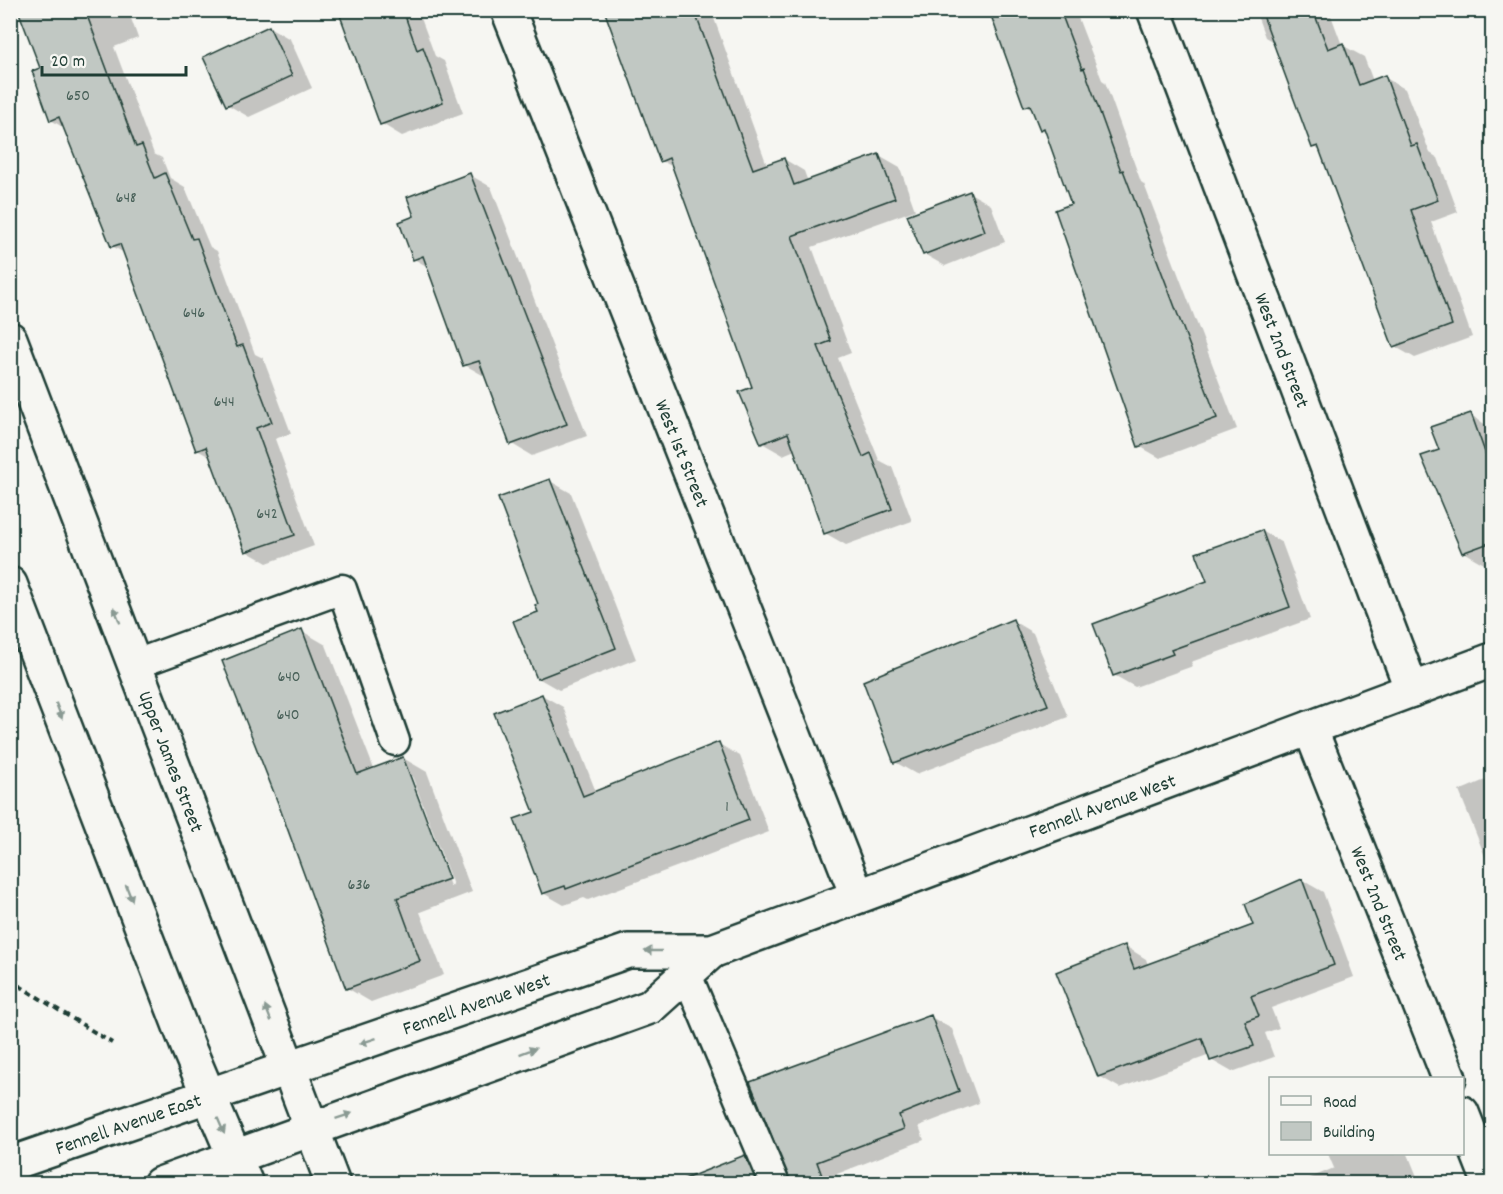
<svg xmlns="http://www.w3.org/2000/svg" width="1503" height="1194" font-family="Dekko,sans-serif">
	<rect width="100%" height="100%" fill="#f6f6f2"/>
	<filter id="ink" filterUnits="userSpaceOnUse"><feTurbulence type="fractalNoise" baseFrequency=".0167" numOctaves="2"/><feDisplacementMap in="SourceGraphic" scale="12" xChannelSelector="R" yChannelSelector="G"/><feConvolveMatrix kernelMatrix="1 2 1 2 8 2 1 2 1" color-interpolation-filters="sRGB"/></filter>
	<g filter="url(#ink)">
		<!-- shadow -->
		<g fill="#0003" fill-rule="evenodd">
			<path d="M 20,10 L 128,10 L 138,38 L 114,47 L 154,154 L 162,158 L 170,178 L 185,187 L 210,247 L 217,251 L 255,354 L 263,358 L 291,433 L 275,439 L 314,546 L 267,563 L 246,551 L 212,458 L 197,450 L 126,254 L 112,246 L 64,128 L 51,120 L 42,69 Z"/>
			<path d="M 340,10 L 418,10 L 435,56 L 444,61 L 463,113 L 402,136 L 382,124 Z"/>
			<path d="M 606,10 L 711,10 L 767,165 L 784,159 L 804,171 L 808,182 L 879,156 L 900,168 L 915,210 L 812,247 L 851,353 L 838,358 L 879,460 L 892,467 L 912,521 L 846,545 L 825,533 L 795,450 L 783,455 L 762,443 L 754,387 L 675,168 L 662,161 Z"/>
			<path d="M 991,10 L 1075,10 L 1102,80 L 1105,82 L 1141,182 L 1144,184 L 1237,429 L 1160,458 L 1139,446 L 1073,205 L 1047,132 L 1041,129 L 1034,111 L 1025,106 Z"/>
			<path d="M 1255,10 L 1329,10 L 1342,45 L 1364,57 L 1373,81 L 1384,77 L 1405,89 L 1430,153 L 1438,158 L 1458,212 L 1431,222 L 1472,337 L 1415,358 L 1394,346 L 1322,152 L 1314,147 L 1275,43 L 1265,37 Z"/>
			<path d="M 269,27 L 290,39 L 312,88 L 249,117 L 228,105 L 205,57 Z"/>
			<path d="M 470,175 L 491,187 L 587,436 L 532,456 L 512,444 L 486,377 L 465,365 L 428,267 L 414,259 L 416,216 Z"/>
			<path d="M 970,193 L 991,205 L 1005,242 L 945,266 L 924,254 Z"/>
			<path d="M 1471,415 L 1492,429 L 1492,561 L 1484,564 L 1463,552 L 1441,451 Z"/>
			<path d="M 550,481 L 571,493 L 636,659 L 559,690 L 538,678 L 539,613 Z"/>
			<path d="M 1262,531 L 1282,543 L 1310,619 L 1191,662 L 1193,666 L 1135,687 L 1114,675 Z"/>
			<path d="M 1013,621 L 1033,633 L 1068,717 L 916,774 L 895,762 Z"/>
			<path d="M 302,631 L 326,645 L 374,769 L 403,758 L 427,772 L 472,892 L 420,912 L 444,975 L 371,1002 L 347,988 ZM 409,776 L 412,776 L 453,885 L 450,886 Z"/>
			<path d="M 542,695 L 563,707 L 596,792 L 719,744 L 740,756 L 769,832 L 588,900 L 584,898 L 564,905 L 543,893 L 535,813 Z"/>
			<path d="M 1492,777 L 1492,874 L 1459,791 Z"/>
			<path d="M 1302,880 L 1323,892 L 1354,977 L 1271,1008 L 1279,1028 L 1265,1033 L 1274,1057 L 1232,1072 L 1211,1060 L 1210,1055 L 1120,1088 L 1099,1076 L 1125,946 L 1146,959 L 1148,965 L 1255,926 Z"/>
			<path d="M 931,1017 L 952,1029 L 979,1103 L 919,1126 L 924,1140 L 837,1174 L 840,1184 L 791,1184 Z"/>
			<path d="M 1328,1154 L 1408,1154 L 1420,1184 L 1296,1184 L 1334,1168 Z"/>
			<path d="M 745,1156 L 779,1176 L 782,1184 L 678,1184 Z"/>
		</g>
		<!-- building -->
		<g fill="#c1c8c3" stroke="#1f3d34" stroke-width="1.5">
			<path d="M 18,10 L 85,10 L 136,147 L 142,145 L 155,178 L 165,173 L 192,239 L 197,238 L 237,347 L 243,345 L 272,422 L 256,428 L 295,535 L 245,552 L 206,447 L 196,451 L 120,244 L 111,247 L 59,117 L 50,121 L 32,71 L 40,68 Z"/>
			<path d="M 338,10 L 403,10 L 417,50 L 423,47 L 443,102 L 380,125 Z"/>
			<path d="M 604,10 L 694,10 L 753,169 L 784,158 L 794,185 L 879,154 L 895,198 L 792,236 L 831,341 L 818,346 L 863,457 L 871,453 L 892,509 L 824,534 L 788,433 L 761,444 L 739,392 L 752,387 L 669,158 L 660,162 Z"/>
			<path d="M 989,10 L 1060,10 L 1082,69 L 1084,68 L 1121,171 L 1123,170 L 1217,418 L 1138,447 L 1055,210 L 1071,204 L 1044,128 L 1040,130 L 1030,105 L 1024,107 Z"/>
			<path d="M 1261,10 L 1313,10 L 1328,49 L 1343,43 L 1359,85 L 1385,75 L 1411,146 L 1417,144 L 1438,200 L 1411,210 L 1452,325 L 1393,347 L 1318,146 L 1312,148 Z"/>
			<path d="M 269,26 L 292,76 L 226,106 L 203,57 Z"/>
			<path d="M 470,173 L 567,424 L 510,445 L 479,361 L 463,366 L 423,256 L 413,260 L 399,222 L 414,216 L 407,197 Z"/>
			<path d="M 970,191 L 985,231 L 923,255 L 907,215 Z"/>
			<path d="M 1471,413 L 1492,472 L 1492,542 L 1462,553 L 1421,456 L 1439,450 L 1430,427 Z"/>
			<path d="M 550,479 L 616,648 L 537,679 L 513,621 L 538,612 L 535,605 L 538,604 L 498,498 Z"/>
			<path d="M 1262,530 L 1290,607 L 1171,650 L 1173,654 L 1113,676 L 1093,624 L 1207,581 L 1196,553 Z"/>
			<path d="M 1013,619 L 1048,705 L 894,763 L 863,681 Z"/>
			<path d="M 302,629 L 357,774 L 403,757 L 449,879 L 397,898 L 420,961 L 346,989 L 278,803 L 222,661 Z"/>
			<path d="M 542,694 L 583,796 L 719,742 L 749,820 L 566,889 L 565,886 L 542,894 L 514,819 L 534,812 L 494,713 Z"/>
			<path d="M 1302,879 L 1334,965 L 1251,996 L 1259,1016 L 1245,1021 L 1254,1046 L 1210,1061 L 1202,1038 L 1098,1077 L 1056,972 L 1125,945 L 1134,969 L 1253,925 L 1245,904 Z"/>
			<path d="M 931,1015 L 959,1091 L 899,1115 L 904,1129 L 817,1162 L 825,1184 L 791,1184 L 750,1082 Z"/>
			<path d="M 745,1155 L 757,1184 L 678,1184 L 677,1182 Z"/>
		</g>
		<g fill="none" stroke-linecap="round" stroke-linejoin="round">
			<!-- lane casing -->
			<g stroke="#1f3d34" stroke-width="33">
				<g id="lane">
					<path d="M 136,664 L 342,589 L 395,741"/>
					<path d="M 687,975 L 775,1184"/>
				</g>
			</g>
			<!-- street casing -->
			<g stroke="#1f3d34" stroke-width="38">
				<g id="street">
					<path d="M 508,10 L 857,895"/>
					<path d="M 1154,10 L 1412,690"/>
					<path d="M 1310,728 L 1449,1078"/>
					<path d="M 1462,1113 L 1490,1184"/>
				</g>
			</g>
			<!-- secondary casing -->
			<g stroke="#1f3d34" stroke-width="38">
				<g id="secondary">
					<path d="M 10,1164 L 628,951 L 712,951 L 1492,660"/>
					<path d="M 160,1184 L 650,1007 L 712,951"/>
				</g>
			</g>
			<!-- primary casing -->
			<g stroke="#1f3d34" stroke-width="38">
				<g id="primary">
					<path d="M 10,339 L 333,1184"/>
					<path d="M 10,584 L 188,1047 L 246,1184"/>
				</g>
			</g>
			<!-- path -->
			<path stroke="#1f3d34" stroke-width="4" stroke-dasharray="6 4.5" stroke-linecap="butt" d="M 10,980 L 112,1043"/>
			<!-- lane -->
			<use href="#lane" stroke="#f6f6f2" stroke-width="28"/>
			<!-- street -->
			<use href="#street" stroke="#f6f6f2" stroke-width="33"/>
			<!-- secondary -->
			<use href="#secondary" stroke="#f6f6f2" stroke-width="33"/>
			<!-- primary -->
			<use href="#primary" stroke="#f6f6f2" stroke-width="33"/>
		</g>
		<!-- one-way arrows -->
		<defs><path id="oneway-solid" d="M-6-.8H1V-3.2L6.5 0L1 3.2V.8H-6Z" transform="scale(1.5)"/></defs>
		<g fill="#8a9a93">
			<use href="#oneway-solid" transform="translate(117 615) rotate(-111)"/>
			<use href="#oneway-solid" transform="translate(59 711) rotate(69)"/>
			<use href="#oneway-solid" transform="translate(129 893) rotate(69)"/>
			<use href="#oneway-solid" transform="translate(653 951) rotate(-180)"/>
			<use href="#oneway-solid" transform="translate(268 1013) rotate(-111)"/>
			<use href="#oneway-solid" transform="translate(368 1041) rotate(161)"/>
			<use href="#oneway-solid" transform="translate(528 1051) rotate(-20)"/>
			<use href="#oneway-solid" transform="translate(344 1116) rotate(-19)"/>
			<use href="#oneway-solid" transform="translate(221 1126) rotate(67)"/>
		</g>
	</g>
	<g text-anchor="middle" stroke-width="4.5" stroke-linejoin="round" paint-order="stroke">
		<!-- number labels -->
		<g font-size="16" fill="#486058">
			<text x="78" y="100">650</text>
			<text x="126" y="202">648</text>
			<text x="194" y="317">646</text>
			<text x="224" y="406">644</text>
			<text x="267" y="518">642</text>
			<text x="289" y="681">640</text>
			<text x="288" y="719">640</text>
			<text x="727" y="811">1</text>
			<text x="359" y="889">636</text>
		</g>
		<!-- street labels -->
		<g font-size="20" fill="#1f3d34" stroke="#f6f6f2">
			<text transform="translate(1283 350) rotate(69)" y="7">West 2nd Street</text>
			<text transform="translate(683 453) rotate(68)" y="7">West 1st Street</text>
			<text transform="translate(172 761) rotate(69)" y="7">Upper James Street</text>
			<text transform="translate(1102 805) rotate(-20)" y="7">Fennell Avenue West</text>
			<text transform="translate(1380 903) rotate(68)" y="7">West 2nd Street</text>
			<text transform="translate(476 1003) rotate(-19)" y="7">Fennell Avenue West</text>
			<text transform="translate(128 1123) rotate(-19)" y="7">Fennell Avenue East</text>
		</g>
	</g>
	<!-- margin -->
	<rect width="1503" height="1194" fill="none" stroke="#f6f6f2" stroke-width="36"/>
	<rect x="18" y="18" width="1467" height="1158" fill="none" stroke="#1f3d34" stroke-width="2" filter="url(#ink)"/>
	<!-- legend -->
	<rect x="1269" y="1077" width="195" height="78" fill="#f6f6f2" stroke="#a0aca6" stroke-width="1.5"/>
	<rect x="1281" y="1096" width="30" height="9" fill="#f6f6f2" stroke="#a0aca6" stroke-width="1.5"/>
	<text x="1323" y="1107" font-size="18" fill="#1f3d34">Road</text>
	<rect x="1281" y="1122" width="30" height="18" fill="#c1c8c3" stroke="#a0aca6" stroke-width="1.5"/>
	<text x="1323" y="1137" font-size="18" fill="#1f3d34">Building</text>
	<!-- scale -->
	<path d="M42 66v9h144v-9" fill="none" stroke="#1f3d34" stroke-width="3"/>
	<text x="51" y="66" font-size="18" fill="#1f3d34" stroke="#f6f6f2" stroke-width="4.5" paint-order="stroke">20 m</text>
</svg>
